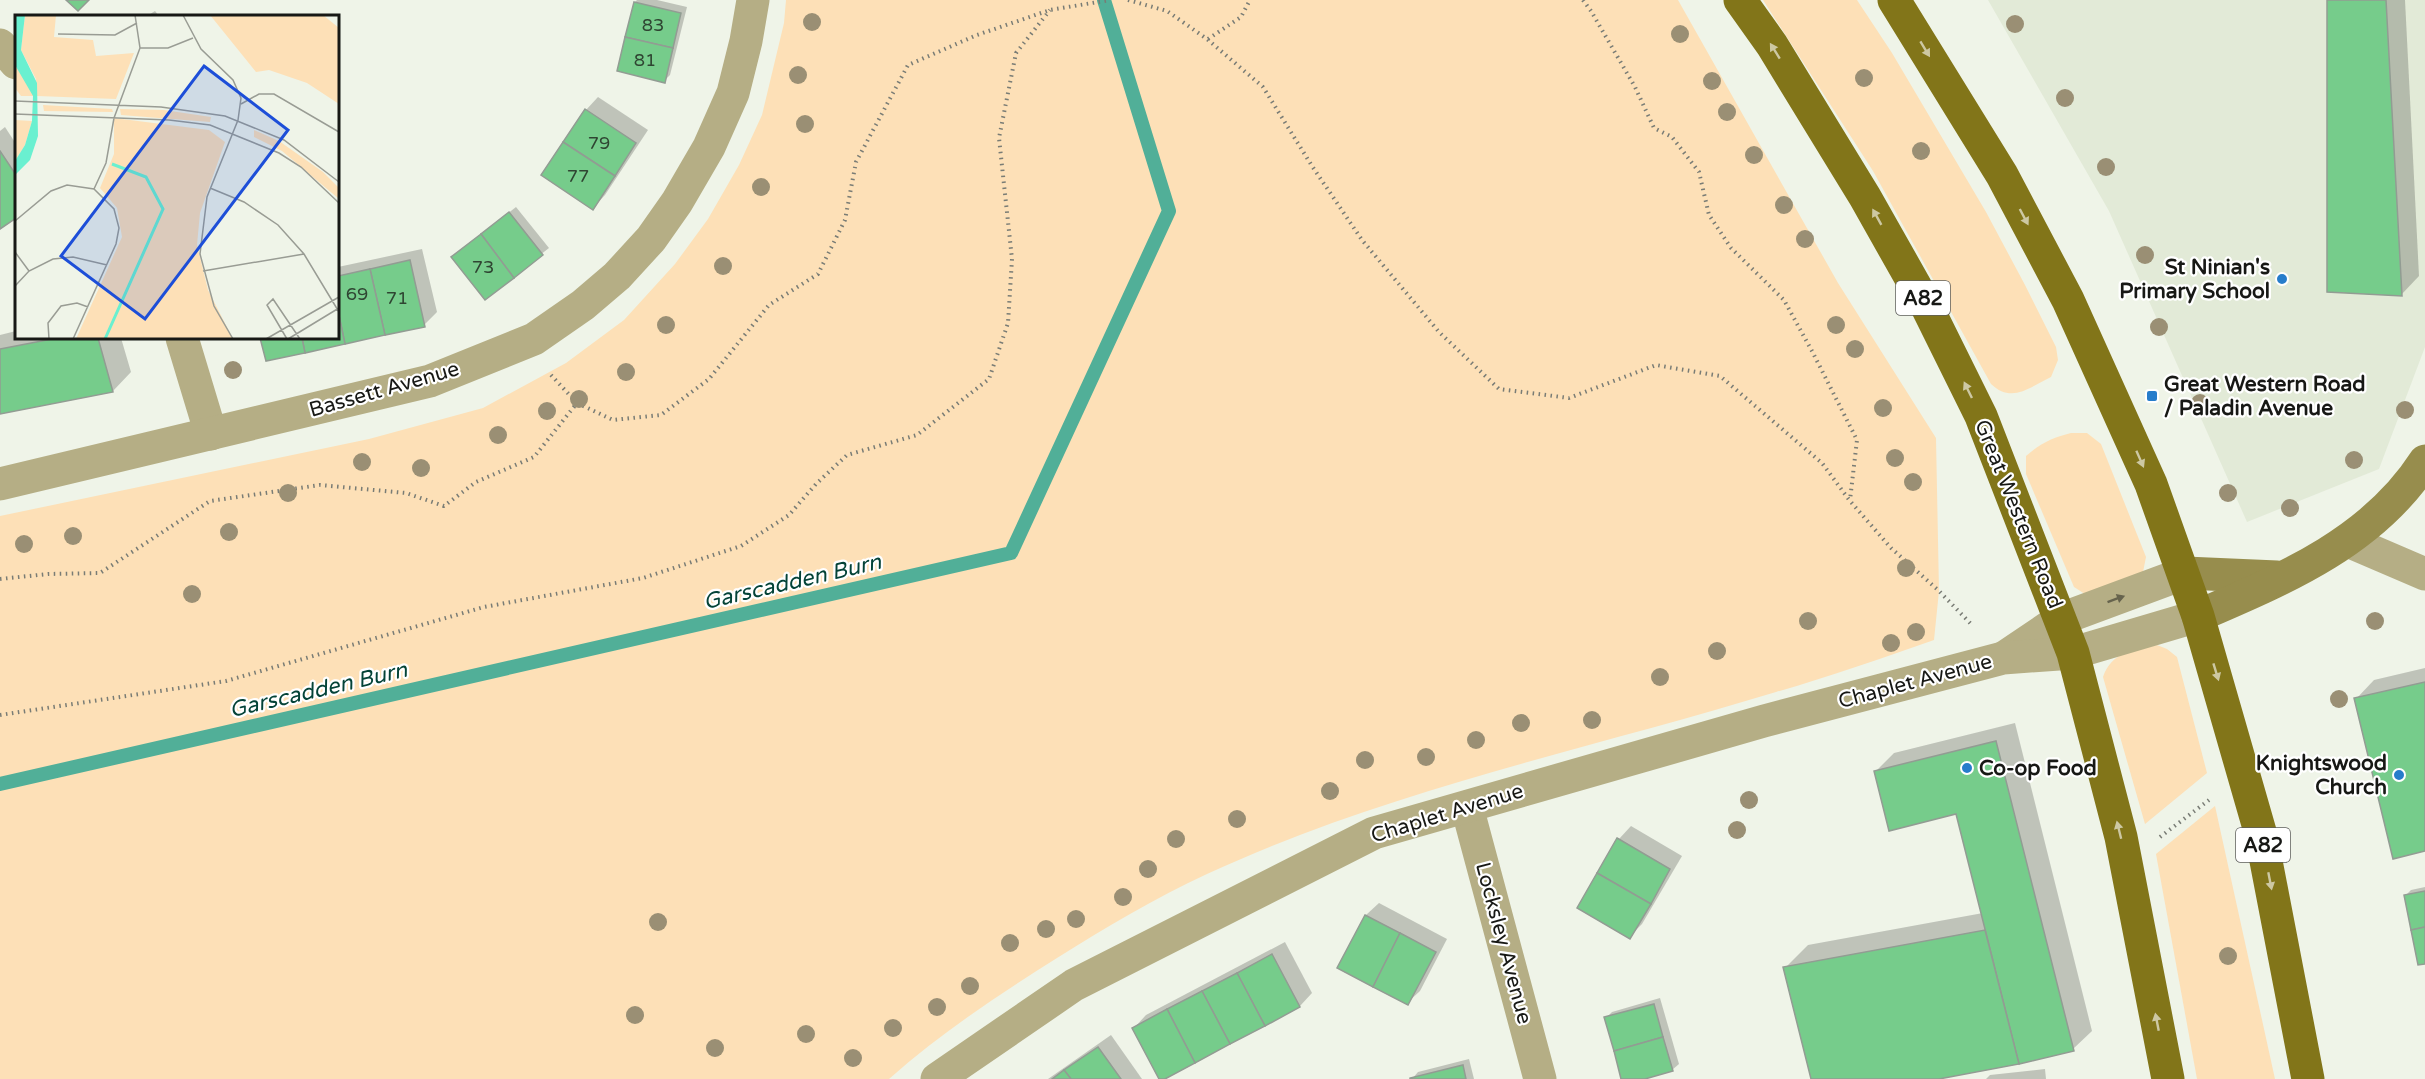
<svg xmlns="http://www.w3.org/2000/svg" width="2425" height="1079" font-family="'Varela Round',sans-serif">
	<rect width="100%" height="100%" fill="#eff4e8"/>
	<!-- built -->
	<path fill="#e2ead7" d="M 1988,0 L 2425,0 L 2425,347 L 2379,469 L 2247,522 L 2109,211 Z"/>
	<!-- green -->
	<g fill="#fde0b7">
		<path d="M 786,0 L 1678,0 L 1838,283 L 1936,438 L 1939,591 L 1934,640 C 1882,658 1829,677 1776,692 C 1586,750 1388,790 1207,874 C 1155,898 1105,928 1057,958 C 998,995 941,1033 889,1079 L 0,1079 L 0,516 L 369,439 L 483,408 L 566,363 L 624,320 L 675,264 L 708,219 L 739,165 L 762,115 L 784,23 Z"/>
		<path d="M 1763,0 L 1857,0 L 1892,53 L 1986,212 L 2025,285 L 2056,347 L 2058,360 L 2051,377 C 2030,387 2012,404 1991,384 L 1873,171 Z"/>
		<path d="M 2071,433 L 2087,433 L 2101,444 L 2146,557 L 2143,572 L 2088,596 L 2074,587 L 2026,474 L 2026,456 C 2039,444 2054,437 2071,433 Z"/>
		<path d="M 2157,645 L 2167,649 L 2177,657 L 2207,773 L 2145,824 L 2103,677 C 2112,651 2133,651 2157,645 Z"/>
		<path d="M 2215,806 L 2275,1079 L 2197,1079 L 2156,854 Z"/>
	</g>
	<!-- shadow -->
	<g fill="#0003">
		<path d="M 637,0 L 657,0 L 687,7 L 670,75 L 664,81 L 635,2 Z"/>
		<path d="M 2328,0 L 2405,0 L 2419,276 L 2401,295 Z"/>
		<path d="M 155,11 L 159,16 L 147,16 Z"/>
		<path d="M 598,97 L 648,130 L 605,195 L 593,208 L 586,110 Z"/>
		<path d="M 5,127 L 16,144 L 16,216 L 0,227 L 0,131 Z"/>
		<path d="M 516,207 L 549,248 L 485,298 L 459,251 Z"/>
		<path d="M 422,249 L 437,312 L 424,325 L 267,360 L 262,338 L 338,338 L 338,267 Z"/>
		<path d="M 16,331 L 16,338 L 121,338 L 131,372 L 113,391 L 0,413 L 0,335 Z"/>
		<path d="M 2425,668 L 2425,850 L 2356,699 L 2374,680 Z"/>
		<path d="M 2015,723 L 2092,1031 L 2073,1049 L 2018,1063 L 1931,1079 L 1812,1079 L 1785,968 L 1808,945 L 1983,913 L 1958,812 L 1875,772 L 1894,753 Z"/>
		<path d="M 1631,826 L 1682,856 L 1642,924 L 1629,937 L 1579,907 L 1619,839 Z"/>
		<path d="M 2425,887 L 2425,962 L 2405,896 L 2411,890 Z"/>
		<path d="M 1379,903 L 1447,939 L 1420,991 L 1407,1003 L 1339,967 L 1366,915 Z"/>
		<path d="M 1285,942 L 1312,993 L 1300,1006 L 1161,1079 L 1134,1028 L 1146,1015 Z"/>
		<path d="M 1660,998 L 1679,1064 L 1672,1070 L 1640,1079 L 1623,1079 L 1606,1018 L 1612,1012 Z"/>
		<path d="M 1111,1035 L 1142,1079 L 1048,1079 Z"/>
		<path d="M 1469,1059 L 1474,1079 L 1412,1079 L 1418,1072 Z"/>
		<path d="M 2045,1069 L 2046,1079 L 1986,1079 L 1990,1075 Z"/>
	</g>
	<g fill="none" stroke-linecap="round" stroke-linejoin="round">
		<!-- stream -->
		<path stroke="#51af98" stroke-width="14" d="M 0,784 L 1011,553 L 1169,211 L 1104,0"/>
	</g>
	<!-- building -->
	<g fill="#76cc8b" stroke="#929c93" stroke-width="1.5">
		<path d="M 66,0 L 89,0 L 78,11 Z"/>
		<path d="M 2327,0 L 2386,0 L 2402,296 L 2327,292 Z"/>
		<path d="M 634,2 L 681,13 L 673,48 L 625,37 Z"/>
		<path d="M 625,37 L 673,48 L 665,83 L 617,71 Z"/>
		<path d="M 585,109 L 636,143 L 615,176 L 563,142 Z"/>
		<path d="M 563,142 L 615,176 L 593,210 L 541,175 Z"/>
		<path d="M 0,151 L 16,175 L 16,218 L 0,229 Z"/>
		<path d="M 509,212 L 543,255 L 514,278 L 481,234 Z"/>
		<path d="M 481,234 L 514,278 L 485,300 L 451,257 Z"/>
		<path d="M 410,260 L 425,327 L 385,335 L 370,269 Z"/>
		<path d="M 370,269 L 385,335 L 345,344 L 338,311 L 338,276 Z"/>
		<path d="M 338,311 L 345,344 L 305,353 L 302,338 L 338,338 Z"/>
		<path d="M 57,338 L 98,338 L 113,392 L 0,414 L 0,349 Z"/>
		<path d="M 260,338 L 302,338 L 305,353 L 266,361 Z"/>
		<path d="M 2425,682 L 2425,851 L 2393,859 L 2354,698 Z"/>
		<path d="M 1996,741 L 2074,1051 L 2019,1064 L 1956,814 L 1889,831 L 1874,771 Z"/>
		<path d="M 1617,838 L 1670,869 L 1651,904 L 1597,873 Z"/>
		<path d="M 1597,873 L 1651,904 L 1630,939 L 1577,908 Z"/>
		<path d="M 2425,891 L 2425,927 L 2411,930 L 2404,895 Z"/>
		<path d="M 1365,915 L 1400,933 L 1373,987 L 1337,968 Z"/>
		<path d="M 2425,927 L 2425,964 L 2418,965 L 2411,930 Z"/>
		<path d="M 1985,930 L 2019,1064 L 1939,1079 L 1811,1079 L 1783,967 Z"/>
		<path d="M 1400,933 L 1436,952 L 1408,1005 L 1373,987 Z"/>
		<path d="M 1272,954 L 1300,1007 L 1265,1026 L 1237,973 Z"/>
		<path d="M 1237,973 L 1265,1026 L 1230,1044 L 1202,991 Z"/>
		<path d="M 1202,991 L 1230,1044 L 1195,1063 L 1167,1009 Z"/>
		<path d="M 1654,1004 L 1663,1037 L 1614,1051 L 1604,1017 Z"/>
		<path d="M 1167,1009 L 1195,1063 L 1165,1079 L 1159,1079 L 1132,1028 Z"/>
		<path d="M 1663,1037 L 1673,1071 L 1645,1079 L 1621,1079 L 1614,1051 Z"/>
		<path d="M 1098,1047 L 1121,1079 L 1071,1079 L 1064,1070 Z"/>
		<path d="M 1463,1065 L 1466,1079 L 1410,1079 L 1410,1078 Z"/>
		<path d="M 1064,1070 L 1071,1079 L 1052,1079 Z"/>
	</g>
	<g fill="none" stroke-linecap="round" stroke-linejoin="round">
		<!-- path -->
		<g stroke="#797c75" stroke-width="4" stroke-dasharray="1.5 4.5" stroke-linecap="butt">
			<path d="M 1128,0 L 1167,11 L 1207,39 L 1263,87 L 1312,166 L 1362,240 L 1439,332 L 1499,389 L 1569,398 L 1656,365 L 1720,376 L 1822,463 L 1850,501 L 1891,548 L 1939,591 L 1973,626"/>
			<path d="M 1583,0 L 1591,11 L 1635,87 L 1654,128 L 1672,137 L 1699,172 L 1709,215 L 1731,248 L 1784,300 L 1813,353 L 1857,440 L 1850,500"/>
			<path d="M 1208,39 L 1241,17 L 1250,0"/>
			<path d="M 551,375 L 577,403"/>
			<path d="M 0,579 L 48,574 L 100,573 L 210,501 L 320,485 L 406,493 L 444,506 L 476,482 L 534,457 L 577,403 L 613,420 L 661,415 L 709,379 L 769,305 L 818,274 L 845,220 L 856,162 L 908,65 L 977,35 L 1050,10 L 1110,0"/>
			<path d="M 0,715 L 226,681 L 484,607 L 643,578 L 741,546 L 789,515 L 816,484 L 847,455 L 917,435 L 989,379 L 1008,323 L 1012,259 L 999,138 L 1016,53 L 1050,10"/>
			<path d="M 2160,837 L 2209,800"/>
		</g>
		<!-- street -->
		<g stroke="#b5ae85" stroke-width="33">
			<path d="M 0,45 L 16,63"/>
			<path d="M 182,338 L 211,434"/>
			<path d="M 0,484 L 430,381 L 534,339 L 583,305 L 617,276 L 651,239 L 677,202 L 709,147 L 733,93 L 746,41 L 753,0"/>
			<path d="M 2348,541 L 2425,574"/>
			<path d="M 2005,657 L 2061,619 L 2185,573"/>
			<path d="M 1467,807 L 1540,1079"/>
			<path d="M 937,1079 L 1074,985 L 1374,833 L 1764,721 L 2003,658 L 2073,653 L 2198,616"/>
		</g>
		<!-- secondary -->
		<g stroke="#978d4d" stroke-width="33">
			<path d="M 2185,573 L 2277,577"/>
			<path d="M 2198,616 C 2284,579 2373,542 2425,461"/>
		</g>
		<!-- primary -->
		<g stroke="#827519" stroke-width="33">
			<path d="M 1740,0 L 1772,45 L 1865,197 L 1926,305 L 1981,416 L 2073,653 L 2121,837 L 2168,1079"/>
			<path d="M 1894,0 L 2002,175 L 2068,300 L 2151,484 L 2198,616 L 2261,835 L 2308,1079"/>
		</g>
	</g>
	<!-- trees -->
	<g fill="#9a8f74">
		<circle cx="812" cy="22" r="9"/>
		<circle cx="2015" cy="24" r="9"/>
		<circle cx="1680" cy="34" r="9"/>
		<circle cx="798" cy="75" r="9"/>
		<circle cx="1864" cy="78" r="9"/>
		<circle cx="1712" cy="81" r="9"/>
		<circle cx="2065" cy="98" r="9"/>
		<circle cx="1727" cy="112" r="9"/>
		<circle cx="805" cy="124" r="9"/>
		<circle cx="1921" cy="151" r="9"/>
		<circle cx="1754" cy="155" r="9"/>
		<circle cx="2106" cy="167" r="9"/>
		<circle cx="761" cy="187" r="9"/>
		<circle cx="1784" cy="205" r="9"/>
		<circle cx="1805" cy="239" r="9"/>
		<circle cx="2145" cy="255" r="9"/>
		<circle cx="723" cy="266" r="9"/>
		<circle cx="666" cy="325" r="9"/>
		<circle cx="1836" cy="325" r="9"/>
		<circle cx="2159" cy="327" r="9"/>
		<circle cx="1855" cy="349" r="9"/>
		<circle cx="233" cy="370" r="9"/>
		<circle cx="626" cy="372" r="9"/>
		<circle cx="579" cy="399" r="9"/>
		<circle cx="2200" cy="403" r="9"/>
		<circle cx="1883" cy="408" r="9"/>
		<circle cx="2405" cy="410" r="9"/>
		<circle cx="547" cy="411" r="9"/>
		<circle cx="498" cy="435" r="9"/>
		<circle cx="1895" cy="458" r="9"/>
		<circle cx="2354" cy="460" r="9"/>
		<circle cx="362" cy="462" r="9"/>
		<circle cx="421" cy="468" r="9"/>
		<circle cx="1913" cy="482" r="9"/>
		<circle cx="288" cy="493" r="9"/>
		<circle cx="2228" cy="493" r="9"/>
		<circle cx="2290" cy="508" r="9"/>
		<circle cx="229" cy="532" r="9"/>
		<circle cx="73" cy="536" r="9"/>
		<circle cx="24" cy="544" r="9"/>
		<circle cx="1906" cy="568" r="9"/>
		<circle cx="192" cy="594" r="9"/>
		<circle cx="1808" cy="621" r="9"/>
		<circle cx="2375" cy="621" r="9"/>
		<circle cx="1916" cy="632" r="9"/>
		<circle cx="1891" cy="643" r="9"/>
		<circle cx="1717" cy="651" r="9"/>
		<circle cx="1660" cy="677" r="9"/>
		<circle cx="2339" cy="699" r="9"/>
		<circle cx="1592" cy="720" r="9"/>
		<circle cx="1521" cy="723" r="9"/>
		<circle cx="1476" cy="740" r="9"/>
		<circle cx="1426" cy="757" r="9"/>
		<circle cx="1365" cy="760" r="9"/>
		<circle cx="1330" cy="791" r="9"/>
		<circle cx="1749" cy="800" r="9"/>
		<circle cx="1237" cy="819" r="9"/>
		<circle cx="1737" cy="830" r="9"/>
		<circle cx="1176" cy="839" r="9"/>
		<circle cx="1148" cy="869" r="9"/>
		<circle cx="1123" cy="897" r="9"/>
		<circle cx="1076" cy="919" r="9"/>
		<circle cx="658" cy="922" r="9"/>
		<circle cx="1046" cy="929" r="9"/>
		<circle cx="1010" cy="943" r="9"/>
		<circle cx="2228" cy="956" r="9"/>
		<circle cx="970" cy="986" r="9"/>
		<circle cx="937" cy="1007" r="9"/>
		<circle cx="635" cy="1015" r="9"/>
		<circle cx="893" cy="1028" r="9"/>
		<circle cx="806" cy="1034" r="9"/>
		<circle cx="715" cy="1048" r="9"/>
		<circle cx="853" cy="1058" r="9"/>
	</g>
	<!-- one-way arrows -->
	<defs><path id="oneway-solid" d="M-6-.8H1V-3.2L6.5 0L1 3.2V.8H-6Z" transform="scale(1.5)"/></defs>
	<g fill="#cdc8a3">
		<use href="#oneway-solid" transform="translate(1925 49) rotate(59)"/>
		<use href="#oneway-solid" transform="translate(1775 51) rotate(-122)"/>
		<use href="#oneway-solid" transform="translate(1877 217) rotate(-119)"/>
		<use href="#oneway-solid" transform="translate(2024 217) rotate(62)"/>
		<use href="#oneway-solid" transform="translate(1968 390) rotate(-116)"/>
		<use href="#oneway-solid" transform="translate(2140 459) rotate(66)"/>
		<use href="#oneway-solid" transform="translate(2216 672) rotate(73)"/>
		<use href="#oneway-solid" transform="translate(2119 830) rotate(-104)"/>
		<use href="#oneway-solid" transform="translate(2270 881) rotate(79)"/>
		<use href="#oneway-solid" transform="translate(2157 1022) rotate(-101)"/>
	</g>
	<use fill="#66634d" href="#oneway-solid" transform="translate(2116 599) rotate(-20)"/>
	<!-- markers -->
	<g fill="#277dcb" stroke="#fff" stroke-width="2">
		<circle cx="2282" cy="279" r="6"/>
		<rect x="2146" y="390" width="12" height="12" rx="3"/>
		<circle cx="1967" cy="768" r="6"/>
		<circle cx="2399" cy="775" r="6"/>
	</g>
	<g text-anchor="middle" stroke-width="4.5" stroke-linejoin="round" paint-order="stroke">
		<!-- number labels -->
		<g font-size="18" fill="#2f4532">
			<text x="653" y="31">83</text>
			<text x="645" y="66">81</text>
			<text x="599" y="149">79</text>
			<text x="578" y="182">77</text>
			<text x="483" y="273">73</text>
			<text x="357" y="300">69</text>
			<text x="397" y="304">71</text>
		</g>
		<!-- shield labels -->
		<g fill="#fff" stroke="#5d5d5b" stroke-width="1.5">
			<rect x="1896" y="281" width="54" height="34" rx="4.5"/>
			<rect x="2236" y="828" width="54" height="34" rx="4.5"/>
		</g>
		<g font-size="20" font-weight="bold" fill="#171815">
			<text x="1923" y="305">A82</text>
			<text x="2263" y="852">A82</text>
		</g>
		<!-- poi labels -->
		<g font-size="21" font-weight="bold" fill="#171815" stroke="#fff" text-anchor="end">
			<text x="2270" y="274">St Ninian's<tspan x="2270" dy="24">Primary School</tspan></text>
			<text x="2164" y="391" text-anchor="start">Great Western Road<tspan x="2164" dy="24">/ Paladin Avenue</tspan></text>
			<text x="2387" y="770">Knightswood<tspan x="2387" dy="24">Church</tspan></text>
			<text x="1979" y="775" text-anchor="start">Co-op Food</text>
		</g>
		<!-- street labels -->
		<g font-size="21" fill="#171815" stroke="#fff">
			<text transform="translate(384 389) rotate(-16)" y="7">Bassett Avenue</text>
			<text transform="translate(2019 514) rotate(68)" y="7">Great Western Road</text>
			<text transform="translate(1915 681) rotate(-15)" y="7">Chaplet Avenue</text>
			<text transform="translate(1447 813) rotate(-17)" y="7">Chaplet Avenue</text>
			<text transform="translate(1504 943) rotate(75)" y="7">Locksley Avenue</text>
		</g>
		<!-- water labels -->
		<g font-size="22" font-style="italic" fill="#044337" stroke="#fff">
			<text transform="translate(792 581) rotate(-13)" y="8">Garscadden Burn</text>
			<text transform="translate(318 689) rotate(-13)" y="8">Garscadden Burn</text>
		</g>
	</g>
	<!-- overview -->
	<g transform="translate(15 15)">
		<rect width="324" height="324" fill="#eff4e8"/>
		<path d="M 10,0 L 41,0 L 39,22 L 78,25 L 81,41 L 119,38 L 101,84 L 22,81 L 21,64 L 6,35 ZM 195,0 L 308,0 L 324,13 L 324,89 L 292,68 L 254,55 L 241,57 ZM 0,50 L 18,77 L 18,81 L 6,81 L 0,73 ZM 28,90 L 97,94 L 98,97 L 29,96 ZM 105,94 L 149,95 L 196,102 L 195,107 L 106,100 ZM 99,103 L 194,115 L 210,127 L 185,198 L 182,230 L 193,275 L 218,324 L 61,324 L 107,222 L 102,193 L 85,173 L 99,139 ZM 0,105 L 17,106 L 10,130 L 0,146 ZM 239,115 L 264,126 L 308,157 L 324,173 L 324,184 L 267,136 L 239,122 Z" fill="#fde0b7"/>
		<path d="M 1,0 L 10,0 L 6,35 L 22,68 L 23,121 L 15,145 L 0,160 L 0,146 L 10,130 L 17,106 L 18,81 L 0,50 Z" fill="#6af0d0"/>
		<path fill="none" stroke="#6af0d0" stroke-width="3" d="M 90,324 L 148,194 L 131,162 L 97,149"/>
		<path fill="none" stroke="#999c94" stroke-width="1.5" d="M 168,0 L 186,34 L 218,65 L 226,83 L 223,105 L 192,182 L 185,239 L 199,291 L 218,324M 43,19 L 100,20 L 122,8M 125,33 L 153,33 L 178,23M 0,86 L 146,92 L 210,101 L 269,125 L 324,167M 226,89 L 244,79 L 259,79 L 324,117M 0,99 L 154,105 L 195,110 L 264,138 L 286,152 L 324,188M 195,173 L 229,187 L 263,210 L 289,239 L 324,297M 79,174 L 91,148 L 99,103 L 125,33 L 120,0M 0,206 L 36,176 L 52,170 L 79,174 L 99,194 L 104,213 L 101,229 L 58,324M 0,237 L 14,256M 188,256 L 289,239M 0,271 L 14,256 L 38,244 L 58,242 L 92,250M 34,324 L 33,308 L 46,291 L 62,288 L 73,292M 251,324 L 324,282M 272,324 L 252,290 L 258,284 L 285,324M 273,324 L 324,293"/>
		<path fill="#1d4ed8" fill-opacity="0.15" stroke="#1d4ed8" stroke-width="3" d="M 189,51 L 273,115 L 130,304 L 46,241 Z"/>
		<rect width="324" height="324" fill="none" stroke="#171815" stroke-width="3"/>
	</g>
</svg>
